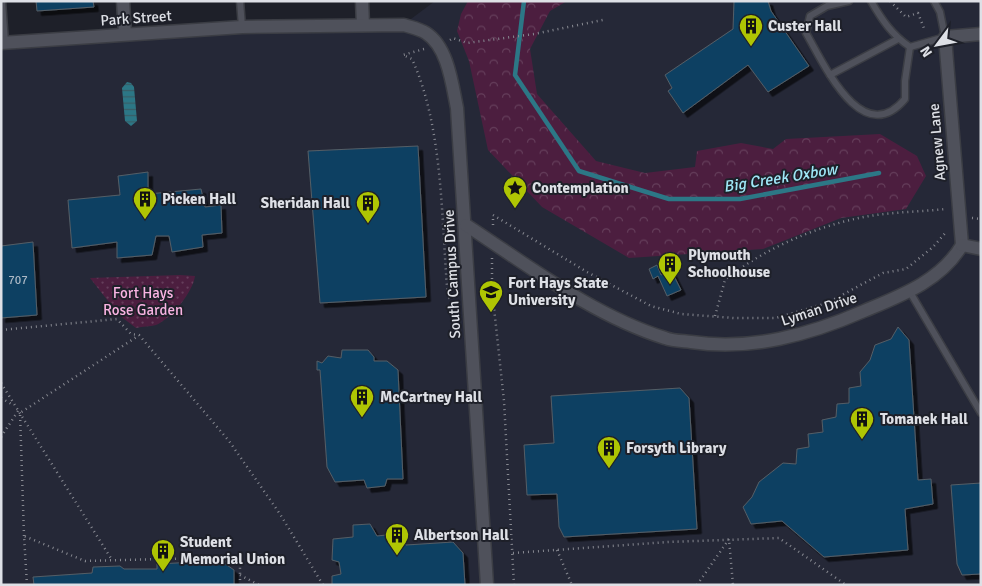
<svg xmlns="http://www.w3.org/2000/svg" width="982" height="586" font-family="Signika,sans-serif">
	<defs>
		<pattern id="forest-crowns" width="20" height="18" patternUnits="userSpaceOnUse" patternTransform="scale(1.25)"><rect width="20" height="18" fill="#4c1e3f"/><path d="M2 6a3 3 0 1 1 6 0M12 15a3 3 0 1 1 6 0" fill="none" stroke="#653e5b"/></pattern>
		<pattern id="park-dots" width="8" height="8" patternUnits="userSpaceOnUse" patternTransform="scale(1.25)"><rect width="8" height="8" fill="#4c1e3f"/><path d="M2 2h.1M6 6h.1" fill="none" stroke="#653e5b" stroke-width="1.8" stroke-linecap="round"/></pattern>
		<pattern id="water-rules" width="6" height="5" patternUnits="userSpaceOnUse" patternTransform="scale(1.25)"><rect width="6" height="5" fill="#2c7786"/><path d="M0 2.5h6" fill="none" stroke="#385d66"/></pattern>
		<filter id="shadow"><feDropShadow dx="4.5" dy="4.5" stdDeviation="0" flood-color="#0009"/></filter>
	</defs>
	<rect width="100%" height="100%" fill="#1e2029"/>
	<!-- built -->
	<path fill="#252837" d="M 435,1 L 981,1 L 981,585 L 1,585 L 1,40 L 403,25 Z"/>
	<!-- forest -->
	<path fill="url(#forest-crowns)" d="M 468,1 L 567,1 L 550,11 L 530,49 L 537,94 L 596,161 L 645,173 L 695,167 L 697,151 L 741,143 L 773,149 L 786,139 L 880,134 L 917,156 L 926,176 L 906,209 L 841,218 L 763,249 L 629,258 L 542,207 L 488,150 L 469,61 L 457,31 L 461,14 Z"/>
	<!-- park -->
	<path fill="url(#park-dots)" d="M 180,275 L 195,276 C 193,292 171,319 156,325 C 150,327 143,326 136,328 L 119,315 L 90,278 Z"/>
	<!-- water -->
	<path fill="url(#water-rules)" d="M 127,82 L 131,83 L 134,87 L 137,121 L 131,126 L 125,121 L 122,88 Z"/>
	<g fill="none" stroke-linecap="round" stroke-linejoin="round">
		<!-- stream -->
		<path stroke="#2c7786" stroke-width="4.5" d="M 524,1 L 515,75 L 579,171 L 669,199 L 740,199 L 879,173"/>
	</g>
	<!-- building -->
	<g fill="#114062" stroke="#545e66" filter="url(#shadow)">
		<path d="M 36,1 L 93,1 L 94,7 L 37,11 Z"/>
		<path d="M 734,1 L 768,1 L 771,11 L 809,66 L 768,92 L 748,65 L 683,113 L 668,91 L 672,88 L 665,75 L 733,29 Z"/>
		<path d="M 418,146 L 426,297 L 320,303 L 308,151 Z"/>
		<path d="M 148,172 L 148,194 L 201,189 L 205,207 L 221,205 L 222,233 L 202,235 L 203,247 L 172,252 L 169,236 L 156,236 L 152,255 L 117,258 L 117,242 L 72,248 L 68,200 L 120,195 L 118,176 Z"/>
		<path d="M 33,242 L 37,315 L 1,318 L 1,246 Z"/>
		<path d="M 657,265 L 661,275 L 671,270 L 681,290 L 667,296 L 658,276 L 653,279 L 649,269 Z"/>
		<path d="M 898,327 L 909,340 L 918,480 L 931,479 L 933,504 L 905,509 L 908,550 L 824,557 L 782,521 L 751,524 L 743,507 L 752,497 L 759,482 L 783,463 L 796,464 L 797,449 L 809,447 L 808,434 L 823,432 L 822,420 L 836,417 L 837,404 L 849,403 L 849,388 L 861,386 L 860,372 L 870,360 L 875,345 L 891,339 Z"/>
		<path d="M 342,350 L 368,350 L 374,357 L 374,361 L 387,361 L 398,370 L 403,479 L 387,479 L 385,486 L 367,488 L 364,480 L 335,482 L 327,467 L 320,370 L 317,370 L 317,361 L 322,363 L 328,356 L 341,358 Z"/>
		<path d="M 680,388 L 689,398 L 697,529 L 564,537 L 559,527 L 557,494 L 527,495 L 524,445 L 554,443 L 551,396 Z"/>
		<path d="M 981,483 L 981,574 L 962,575 L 957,564 L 951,485 Z"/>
		<path d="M 370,524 L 377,536 L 396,534 L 406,545 L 453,542 L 463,553 L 465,585 L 332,585 L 332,576 L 341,574 L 339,562 L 332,560 L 333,539 L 353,537 L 353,525 Z"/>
		<path d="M 214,561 L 214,565 L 224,563 L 234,570 L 234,585 L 34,585 L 33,577 L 92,573 L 93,567 L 120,566 L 124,569 L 157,569 L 157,564 Z"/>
	</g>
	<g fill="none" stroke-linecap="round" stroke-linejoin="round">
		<!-- service casing -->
		<g stroke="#3b3d44" stroke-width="9">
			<g id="service">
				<path d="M 2,1 L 5,43"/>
				<path d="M 240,1 L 242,27"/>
				<path d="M 849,1 L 827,6 L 810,16 L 806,33 C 824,64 862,150 905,99 L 905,81 L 910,47"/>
				<path d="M 871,1 C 882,20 892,35 910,47 L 945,37 L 940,12 L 934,1"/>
				<path d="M 830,75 L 898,39"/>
				<path d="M 910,292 L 981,413"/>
			</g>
		</g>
		<!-- minor casing -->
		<g stroke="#3b3d44" stroke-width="15">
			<g id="minor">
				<path d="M 123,1 L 125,34"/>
				<path d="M 362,1 L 363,25"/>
				<path d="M 1,43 L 242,27 L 404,25 C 410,27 420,29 426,33 C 448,47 452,84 457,108 L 487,585"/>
				<path d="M 466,225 C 529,266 592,315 665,338 C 673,341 683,341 691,342 C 751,351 809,335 864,311 C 900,296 941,281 962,245"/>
				<path d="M 962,245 L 945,37 L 981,34"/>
				<path d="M 962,245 L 981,249"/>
			</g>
		</g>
		<!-- path -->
		<g stroke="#878991" stroke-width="2.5" stroke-dasharray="1 4" stroke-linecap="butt">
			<path d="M 890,1 L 906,17 L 918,13 L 925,31"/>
			<path d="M 450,40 L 453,38 L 467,43 L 534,34 L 603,20"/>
			<path d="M 424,49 L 403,55 L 412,59 C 444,129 441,222 448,298 L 456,297"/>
			<path d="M 972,218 L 981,219"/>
			<path d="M 493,225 L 493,215 L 587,272 L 651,306 L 681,314 L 734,318 L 776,318 L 827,303 L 883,273 L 906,269 L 933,247 L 947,231"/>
			<path d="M 492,289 L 492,258"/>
			<path d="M 483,291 L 492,289 L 504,401 L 514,585"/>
			<path d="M 715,316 L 725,280 C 762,250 812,228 859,218 C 887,212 917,212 946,209"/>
			<path d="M 1,330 L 117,319 L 131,334 L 139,335 L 229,441 L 280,514 L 323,585"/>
			<path d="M 1,383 L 112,560"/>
			<path d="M 1,398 L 13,405"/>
			<path d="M 1,437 L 18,411"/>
			<path d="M 24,536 L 20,413 L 138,336"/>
			<path d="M 557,550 L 572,585"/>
			<path d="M 513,553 L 668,542 L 779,538 L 846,585"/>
			<path d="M 27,585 L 24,536 L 85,561 L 200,558 L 240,563 L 240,575"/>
			<path d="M 240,585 L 240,575 L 259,585"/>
			<path d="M 697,585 L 729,539 L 733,585"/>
		</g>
		<!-- service -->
		<use href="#service" stroke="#4f515b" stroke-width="6"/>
		<!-- minor -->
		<use href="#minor" stroke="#4f515b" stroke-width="12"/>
	</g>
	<!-- icons -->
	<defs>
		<g id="building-pin" transform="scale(1.25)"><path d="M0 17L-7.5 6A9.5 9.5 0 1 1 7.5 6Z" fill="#afc503" stroke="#1e2029"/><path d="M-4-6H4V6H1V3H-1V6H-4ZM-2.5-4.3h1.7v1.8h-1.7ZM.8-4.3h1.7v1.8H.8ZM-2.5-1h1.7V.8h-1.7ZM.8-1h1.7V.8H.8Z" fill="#111"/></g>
		<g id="sight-pin" transform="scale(1.25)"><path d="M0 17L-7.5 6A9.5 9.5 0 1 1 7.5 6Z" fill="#afc503" stroke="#1e2029"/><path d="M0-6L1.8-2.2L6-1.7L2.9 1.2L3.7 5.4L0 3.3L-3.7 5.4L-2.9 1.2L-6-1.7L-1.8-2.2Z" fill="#111"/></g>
		<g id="university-pin" transform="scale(1.25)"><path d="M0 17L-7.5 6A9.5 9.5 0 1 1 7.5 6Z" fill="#afc503" stroke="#1e2029"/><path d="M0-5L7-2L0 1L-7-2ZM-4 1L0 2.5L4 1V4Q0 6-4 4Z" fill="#111"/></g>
	</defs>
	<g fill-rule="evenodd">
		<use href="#building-pin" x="751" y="26"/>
		<use href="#sight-pin" x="515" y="188"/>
		<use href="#building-pin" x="145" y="199"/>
		<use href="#building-pin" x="368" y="203"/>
		<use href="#building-pin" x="670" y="264"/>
		<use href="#university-pin" x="491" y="292"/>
		<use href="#building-pin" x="362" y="397"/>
		<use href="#building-pin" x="862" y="419"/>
		<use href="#building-pin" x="609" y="448"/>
		<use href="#building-pin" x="397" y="535"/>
		<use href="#building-pin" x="163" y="551"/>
	</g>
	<g text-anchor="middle" stroke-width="4" stroke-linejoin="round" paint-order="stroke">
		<!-- number labels -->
		<g font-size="12" fill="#abb8c5">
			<text x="18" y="284">707</text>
		</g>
		<!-- street labels -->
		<g font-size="15" fill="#dee0e6" stroke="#1e2029">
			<text transform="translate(136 18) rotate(-4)" y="5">Park Street</text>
			<text transform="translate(937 142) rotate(-95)" y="5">Agnew Lane</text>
			<text transform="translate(452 274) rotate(-93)" y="5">South Campus Drive</text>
			<text transform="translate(819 309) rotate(-18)" y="5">Lyman Drive</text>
		</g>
		<!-- poi labels -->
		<g font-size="15" font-weight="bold" fill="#dee0e6" stroke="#1e2029" text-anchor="start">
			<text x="768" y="31">Custer Hall</text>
			<text x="532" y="193">Contemplation</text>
			<text x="162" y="204">Picken Hall</text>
			<text x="350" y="208" text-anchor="end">Sheridan Hall</text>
			<text x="688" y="260">Plymouth<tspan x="688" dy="17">Schoolhouse</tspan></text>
			<text x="508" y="288">Fort Hays State<tspan x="508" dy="17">University</tspan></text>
			<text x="380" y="402">McCartney Hall</text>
			<text x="880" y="424">Tomanek Hall</text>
			<text x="626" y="453">Forsyth Library</text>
			<text x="414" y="540">Albertson Hall</text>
			<text x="180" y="547">Student<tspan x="180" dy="17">Memorial Union</tspan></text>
		</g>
		<!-- park labels -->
		<g font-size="15" fill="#f9b3e2" stroke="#1e2029">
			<text x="143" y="298">Fort Hays<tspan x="143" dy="17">Rose Garden</tspan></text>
		</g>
		<!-- water labels -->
		<g font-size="16" font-style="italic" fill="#9fe7f7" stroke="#1e2029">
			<text transform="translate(780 177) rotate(-9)" y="6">Big Creek Oxbow</text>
		</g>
	</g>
	<!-- border -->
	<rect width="982" height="586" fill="none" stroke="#dee0e6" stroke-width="5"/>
	<!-- north arrow -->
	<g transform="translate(937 45) rotate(238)" stroke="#1e2029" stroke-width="4" paint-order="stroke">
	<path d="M0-4L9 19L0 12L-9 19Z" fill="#dee0e6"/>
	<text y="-8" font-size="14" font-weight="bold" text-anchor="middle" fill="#dee0e6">N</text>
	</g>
</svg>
